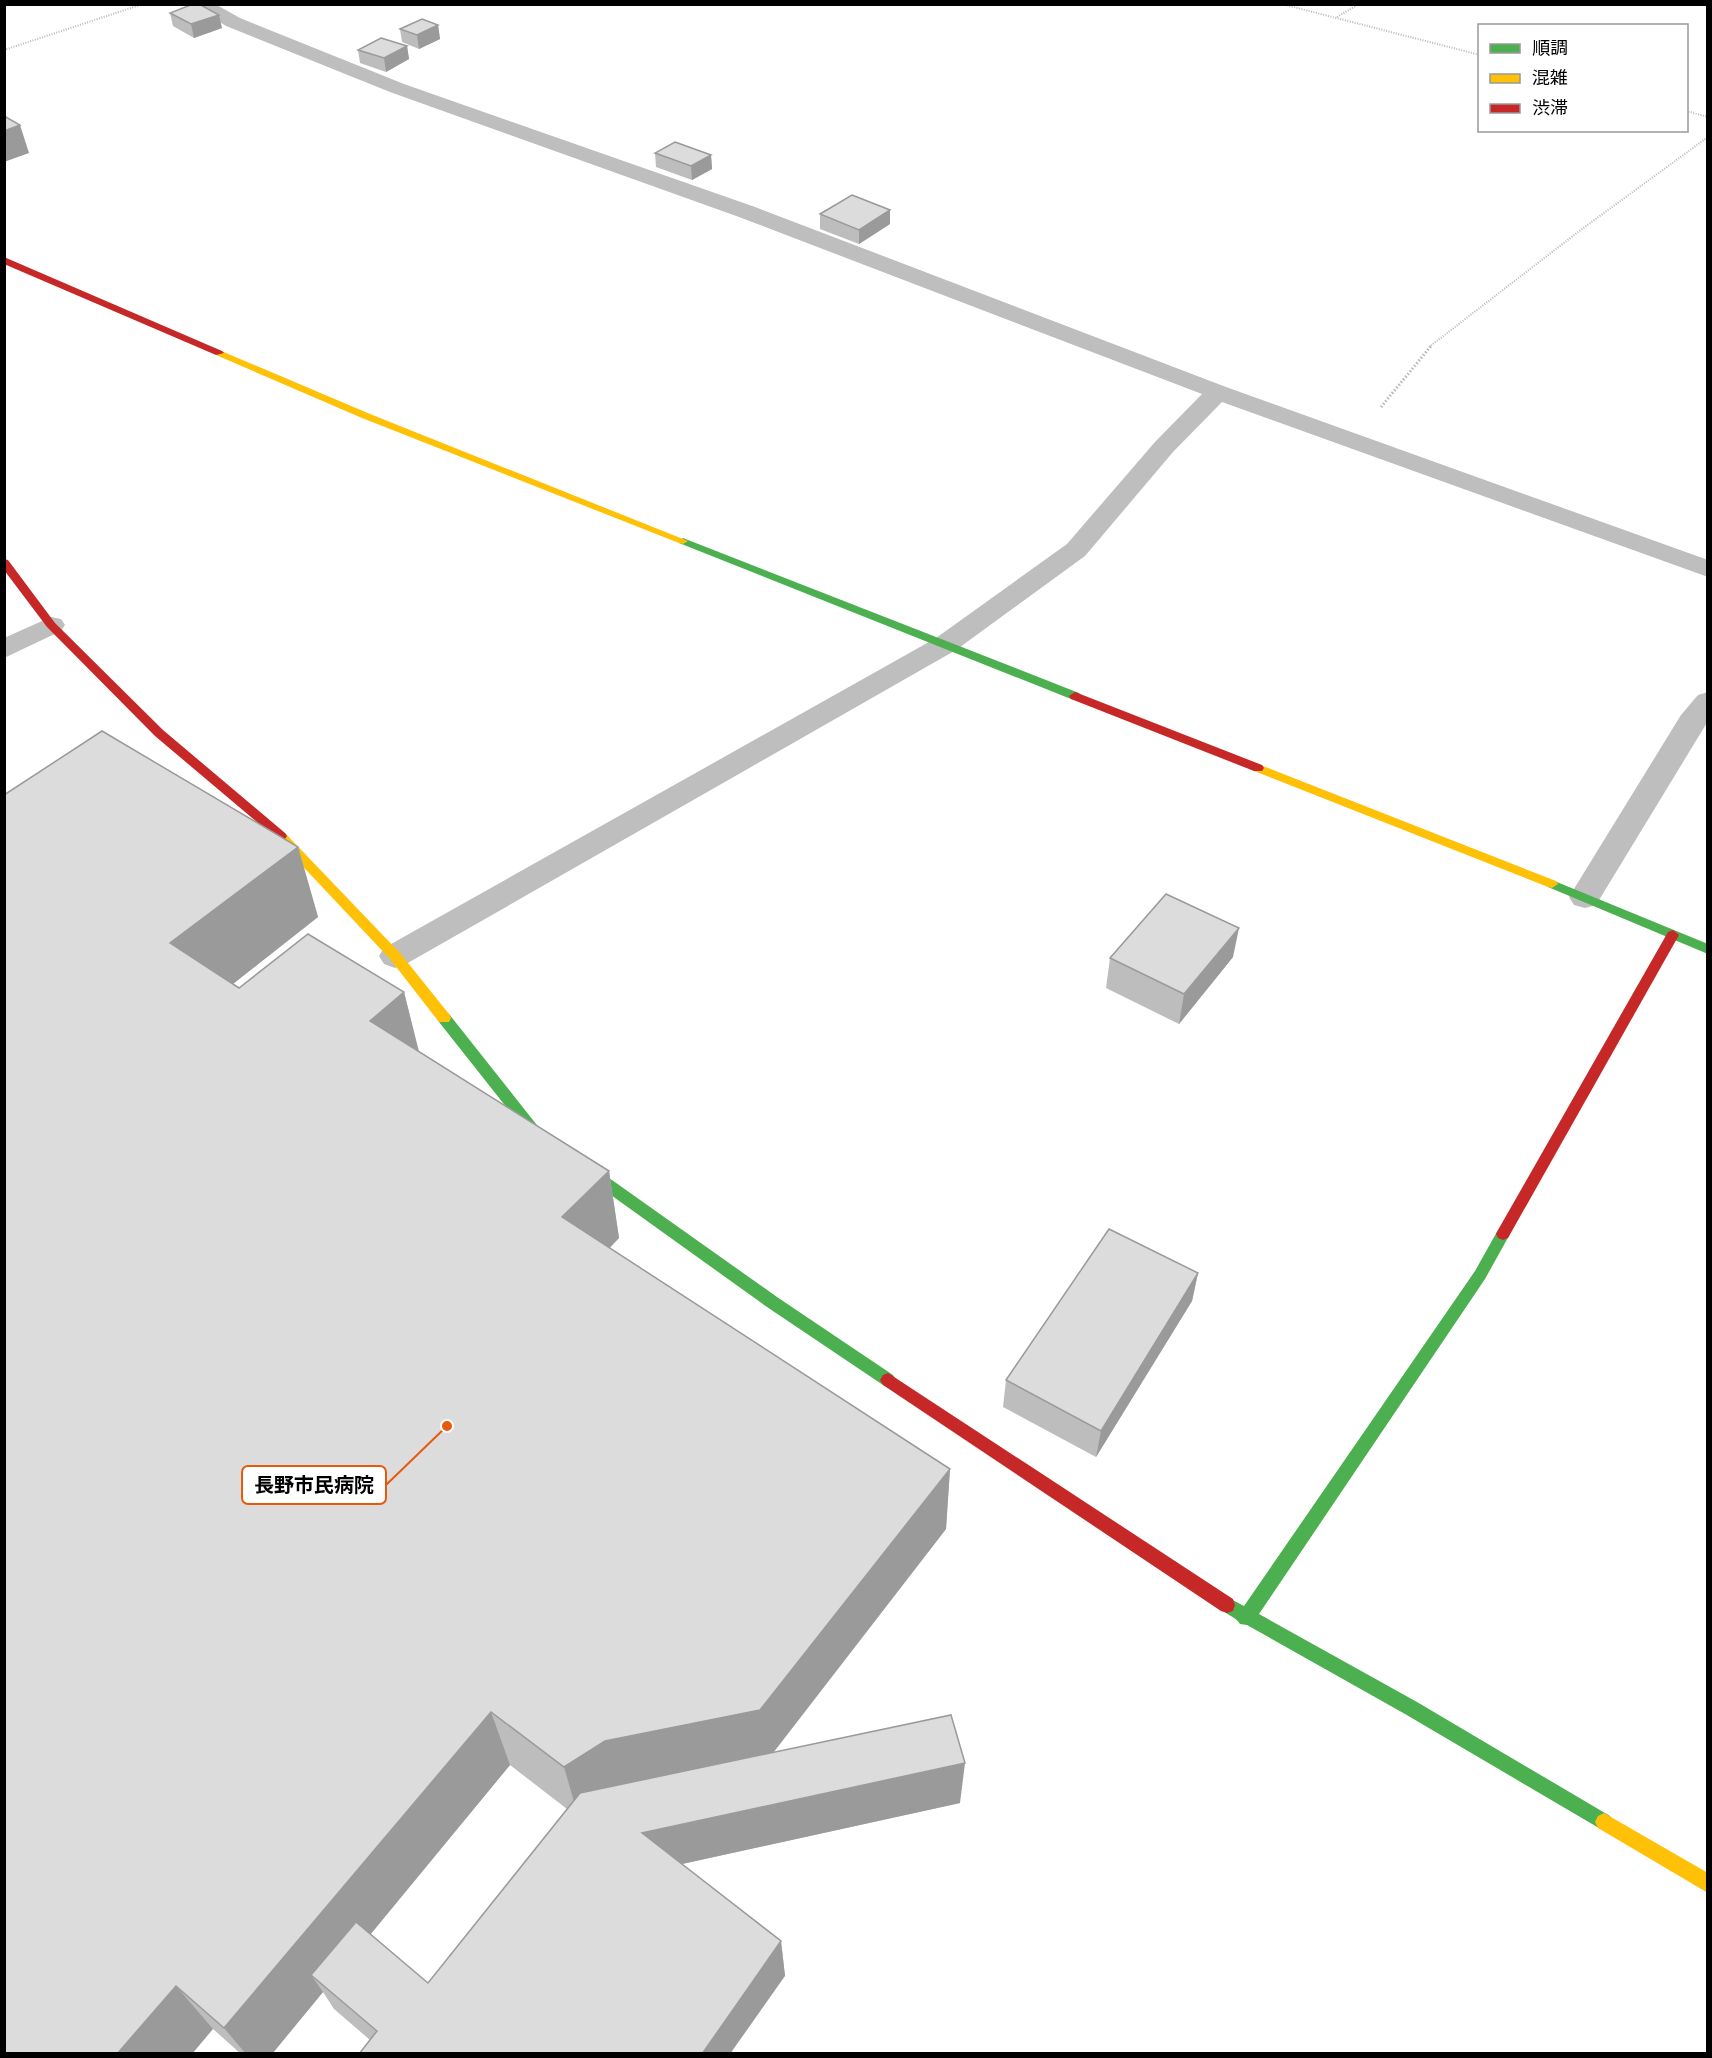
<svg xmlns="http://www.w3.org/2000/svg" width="1712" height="2058" font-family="'Alegreya Sans','Noto Sans JP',sans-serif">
	<rect width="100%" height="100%" fill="#fff"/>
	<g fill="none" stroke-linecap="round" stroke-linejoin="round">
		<!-- path-far1 -->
		<g stroke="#b8b8b8" stroke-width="2" stroke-dasharray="1 1.5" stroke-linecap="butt">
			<path d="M 1282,4 L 1480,55"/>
			<path d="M 1337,17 L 1359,4"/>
			<path d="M 4,50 L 143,4"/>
			<path d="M 1686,111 L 1708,117"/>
			<path d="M 1429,347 L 1582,229 L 1708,137"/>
		</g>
		<!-- path -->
		<path stroke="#b8b8b8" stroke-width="3" stroke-dasharray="1.5 2" stroke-linecap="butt" d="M 1381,407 L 1431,346"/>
		<!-- street -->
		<g fill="#bebebe" fill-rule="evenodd">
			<path d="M 191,4 L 215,4 L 240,18 L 404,84 L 755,207 L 1226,387 L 1708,560 L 1708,577 L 1222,402 L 1173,452 L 1085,556 L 956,650 L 406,964 L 395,968 L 384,964 L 379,956 L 384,948 L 936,638 L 1067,544 L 1155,442 L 1202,394 L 739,217 L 390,92 L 226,26 Z"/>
			<path d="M 51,617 L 61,619 L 65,625 L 61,631 L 4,658 L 4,638 Z"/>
			<path d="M 1708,692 L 1708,721 L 1596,905 L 1585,908 L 1574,905 L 1569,897 L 1681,715 L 1698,695 Z"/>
		</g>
		<!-- fast -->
		<g fill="#4caf50" fill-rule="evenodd">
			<path d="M 683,538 L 1079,693 L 1081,696 L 1075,700 L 1071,699 L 679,543 L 678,541 Z"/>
			<path d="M 1552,880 L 1708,944 L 1708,954 L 1548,887 L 1546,884 Z"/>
			<path d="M 444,1013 L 449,1014 L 540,1129 L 777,1297 L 893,1375 L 896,1380 L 893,1385 L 888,1387 L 883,1385 L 767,1307 L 530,1137 L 439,1022 L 437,1018 Z"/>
			<path d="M 1503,1228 L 1508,1230 L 1510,1234 L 1485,1279 L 1259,1614 L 1417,1702 L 1610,1816 L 1613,1822 L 1610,1828 L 1604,1831 L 1405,1714 L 1247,1625 L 1240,1624 C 1235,1615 1223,1615 1219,1605 L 1221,1599 L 1227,1597 L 1244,1606 L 1475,1271 L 1498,1230 Z"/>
		</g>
		<!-- slow -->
		<g fill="#ffc107" fill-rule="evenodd">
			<path d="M 219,350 L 370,414 L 688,541 L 683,544 L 679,543 L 362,418 L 216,355 L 214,353 Z"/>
			<path d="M 1258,764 L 1556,881 L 1558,884 L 1552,888 L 1548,887 L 1254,771 L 1252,768 L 1254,765 Z"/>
			<path d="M 281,832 L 285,833 L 400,953 L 449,1014 L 451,1018 L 449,1022 L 439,1022 L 390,959 L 277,839 L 275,836 Z"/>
			<path d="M 1604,1813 L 1708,1873 L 1708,1893 L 1598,1828 L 1595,1822 L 1598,1816 Z"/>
		</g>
		<!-- jam -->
		<g fill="#c62828" fill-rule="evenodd">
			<path d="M 4,257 L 222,351 L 224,353 L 216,355 L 4,264 Z"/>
			<path d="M 4,559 L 8,560 L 55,623 L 163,730 L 285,833 L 287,836 L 285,839 L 277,839 L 155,736 L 47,627 L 4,570 Z"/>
			<path d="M 1075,692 L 1262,765 L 1264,768 L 1262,771 L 1254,771 L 1071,699 L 1069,696 Z"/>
			<path d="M 1673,930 L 1679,935 L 1508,1238 L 1503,1240 L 1498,1238 L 1496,1234 L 1498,1230 L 1668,932 Z"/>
			<path d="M 888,1373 L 1233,1599 L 1235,1605 L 1233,1611 L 1227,1613 L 1221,1611 L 883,1385 L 880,1380 L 883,1375 Z"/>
		</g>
	</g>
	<!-- wall -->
	<g fill="#bdbdbd" fill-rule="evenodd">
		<path d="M 170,13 L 222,28 L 194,38 L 173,26 Z"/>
		<path d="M 438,25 L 440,39 L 419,49 L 402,42 L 400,29 Z"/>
		<path d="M 407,46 L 409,59 L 386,72 L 360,63 L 358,50 Z"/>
		<path d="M 655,153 L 711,155 L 712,169 L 692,180 L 656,167 Z"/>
		<path d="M 890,210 L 890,224 L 859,244 L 820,229 L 820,214 Z"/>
		<path d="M 4,795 L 298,847 L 318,917 L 233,984 L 239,988 L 404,992 L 419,1051 L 609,1171 L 619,1238 L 610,1248 L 950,1469 L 946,1529 L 774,1752 L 960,1803 L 682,1864 L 781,1941 L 785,1976 L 370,2040 L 334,2009 L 323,1992 L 272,2054 L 241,2054 L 213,2029 L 4,2054 ZM 510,1765 L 567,1809 L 428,1983 L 371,1934 Z"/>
		<path d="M 1233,957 L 1179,1024 L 1106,988 L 1110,958 Z"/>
		<path d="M 1198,1273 L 1192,1301 L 1096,1457 L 1003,1407 L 1006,1380 Z"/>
	</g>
	<!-- shaded-wall -->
	<g fill="#9a9a9a">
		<path d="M 219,15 L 222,28 L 194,38 L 191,24 Z"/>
		<path d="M 438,25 L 440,39 L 419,49 L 417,35 Z"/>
		<path d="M 407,46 L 409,59 L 386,72 L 384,58 Z"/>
		<path d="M 20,125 L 29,153 L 4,162 L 4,131 Z"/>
		<path d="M 711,155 L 712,169 L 692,180 L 691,166 Z"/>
		<path d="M 890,210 L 890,224 L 859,244 L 859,230 Z"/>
		<path d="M 298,847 L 318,917 L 196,1013 L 170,943 Z"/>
		<path d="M 1239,928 L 1233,957 L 1179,1024 L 1184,994 Z"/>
		<path d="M 404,992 L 421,1061 L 370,1021 Z"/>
		<path d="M 609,1171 L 619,1238 L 574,1283 L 562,1217 Z"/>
		<path d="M 1198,1273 L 1192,1301 L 1096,1457 L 1101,1431 Z"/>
		<path d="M 950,1469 L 946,1529 L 765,1763 L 579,1819 L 564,1767 Z"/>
		<path d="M 491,1712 L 510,1765 L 326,1988 L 311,1975 L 323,1992 L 272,2054 L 246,2054 L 224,2028 Z"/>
		<path d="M 965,1763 L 960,1803 L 650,1871 L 642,1833 Z"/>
		<path d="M 781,1941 L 785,1976 L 730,2054 L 702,2054 Z"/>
		<path d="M 176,1986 L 213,2029 L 192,2054 L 117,2054 Z"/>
	</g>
	<!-- building -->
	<g fill="#dcdcdc" stroke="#9a9a9a" stroke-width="1.5">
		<path d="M 193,4 L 199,4 L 219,15 L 191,24 L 170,13 Z"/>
		<path d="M 422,19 L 438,25 L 417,35 L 400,29 Z"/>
		<path d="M 381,38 L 407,46 L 384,58 L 358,50 Z"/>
		<path d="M 4,116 L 20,125 L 4,131 Z"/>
		<path d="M 675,142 L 711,155 L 691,166 L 655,153 Z"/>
		<path d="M 852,195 L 890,210 L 859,230 L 820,214 Z"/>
		<path d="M 102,731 L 298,847 L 170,943 L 239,988 L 308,934 L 404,992 L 370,1021 L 609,1171 L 562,1217 L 950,1469 L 760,1710 L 605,1741 L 564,1767 L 491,1712 L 224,2028 L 176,1986 L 117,2054 L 4,2054 L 4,795 Z"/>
		<path d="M 1166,894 L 1239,928 L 1184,994 L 1110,958 Z"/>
		<path d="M 1109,1229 L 1198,1273 L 1101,1431 L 1006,1380 Z"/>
		<path d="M 951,1715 L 965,1763 L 642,1833 L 781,1941 L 702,2054 L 359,2054 L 377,2031 L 311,1975 L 356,1922 L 428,1983 L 580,1793 Z"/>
	</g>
	<!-- callouts -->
	<path fill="none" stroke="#e8590c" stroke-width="2" d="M447 1426L386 1485"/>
	<circle fill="#e8590c" stroke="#fff" stroke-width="2" cx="447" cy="1426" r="6"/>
	<rect fill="#fff" stroke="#e8590c" stroke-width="2" x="242" y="1466" width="144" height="38" rx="6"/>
	<g font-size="20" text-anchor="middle" font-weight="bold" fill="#000">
		<text x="314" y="1492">長野市民病院</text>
	</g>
	<!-- border -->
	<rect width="1712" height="2058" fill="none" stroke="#000000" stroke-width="12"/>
	<!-- legend -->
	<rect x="1478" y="24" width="210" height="108" fill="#ffffff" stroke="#999999" stroke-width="1.5"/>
	<rect x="1490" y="44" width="30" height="9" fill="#4caf50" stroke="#999999" stroke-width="1.5"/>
	<text x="1532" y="54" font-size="18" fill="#000000">順調</text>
	<rect x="1490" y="74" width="30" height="9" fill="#ffc107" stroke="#999999" stroke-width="1.5"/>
	<text x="1532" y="84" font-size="18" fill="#000000">混雑</text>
	<rect x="1490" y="104" width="30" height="9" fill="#c62828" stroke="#999999" stroke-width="1.5"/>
	<text x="1532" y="114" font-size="18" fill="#000000">渋滞</text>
</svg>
